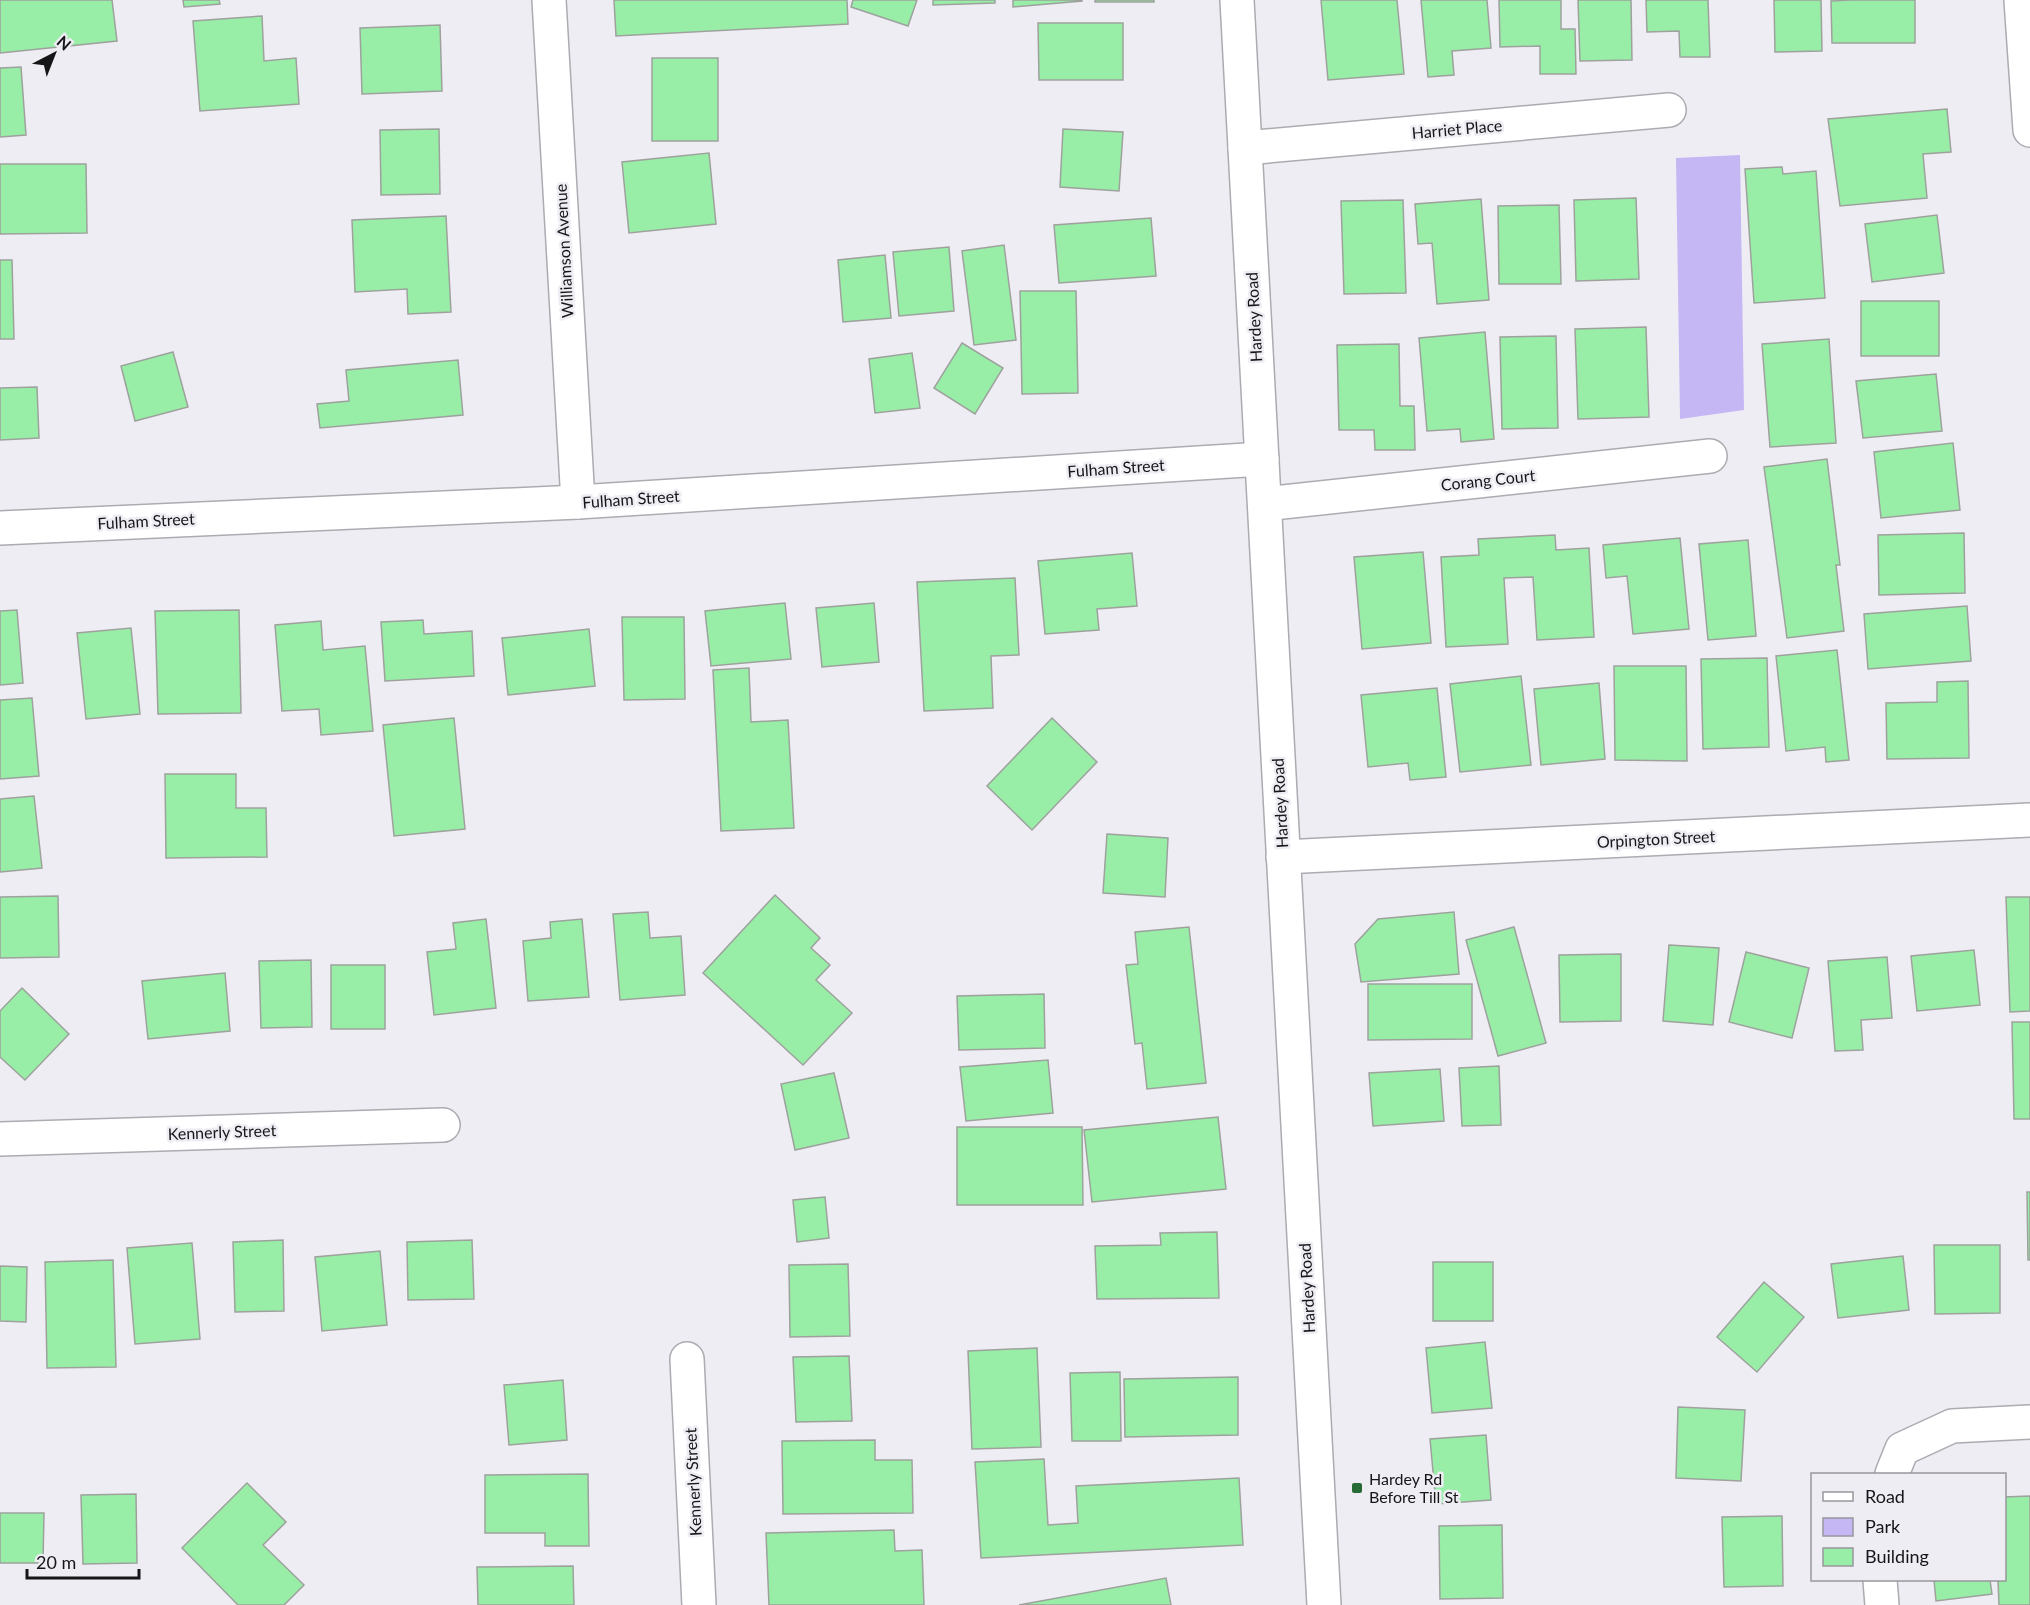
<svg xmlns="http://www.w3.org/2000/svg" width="2030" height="1605" font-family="Lato,sans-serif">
	<rect width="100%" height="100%" fill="#efedf4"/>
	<!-- green -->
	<path fill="#c5b6f4" d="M 1740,155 L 1744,410 L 1680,419 L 1676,158 Z"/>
	<!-- building -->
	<g fill="#99eea7" stroke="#9da29d" stroke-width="1.5">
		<path d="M 0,0 L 112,0 L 117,41 L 0,53 Z"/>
		<path d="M 183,0 L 219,0 L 220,4 L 184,7 Z"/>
		<path d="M 614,0 L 847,0 L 848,24 L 616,36 Z"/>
		<path d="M 853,0 L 917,0 L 908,26 L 851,7 Z"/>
		<path d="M 933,0 L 995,0 L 995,3 L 933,5 Z"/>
		<path d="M 1013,0 L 1082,0 L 1082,1 L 1013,7 Z"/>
		<rect x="1095" y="0" width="59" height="2"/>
		<path d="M 1321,0 L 1397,0 L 1404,74 L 1328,80 Z"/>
		<path d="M 1421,0 L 1487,0 L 1491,48 L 1452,51 L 1454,75 L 1428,77 Z"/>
		<path d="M 1499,0 L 1561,0 L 1561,29 L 1575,29 L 1576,74 L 1540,74 L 1540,46 L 1500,47 Z"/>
		<path d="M 1578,0 L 1631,0 L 1632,60 L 1580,61 Z"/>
		<path d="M 1646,0 L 1708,0 L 1710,57 L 1680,57 L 1679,31 L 1647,32 Z"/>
		<path d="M 1774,0 L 1821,0 L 1822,51 L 1775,52 Z"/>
		<path d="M 1851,0 L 1915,0 L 1915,43 L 1832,43 L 1831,1 Z"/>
		<path d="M 262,16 L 264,61 L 296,58 L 299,104 L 200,111 L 193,21 Z"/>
		<path d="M 1038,23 L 1123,23 L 1123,80 L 1039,80 Z"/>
		<path d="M 440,25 L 442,91 L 362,94 L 360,28 Z"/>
		<rect x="652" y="58" width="66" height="83"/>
		<path d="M 21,67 L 26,135 L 0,137 L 0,68 Z"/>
		<path d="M 1947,109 L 1951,152 L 1923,154 L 1927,198 L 1840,206 L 1828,119 Z"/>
		<path d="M 439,129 L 440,194 L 381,195 L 380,130 Z"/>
		<path d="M 1063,129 L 1123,132 L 1119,191 L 1060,187 Z"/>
		<path d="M 709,153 L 716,224 L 629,233 L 622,162 Z"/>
		<path d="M 0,164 L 86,164 L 87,233 L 0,234 Z"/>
		<path d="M 1782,167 L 1783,174 L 1816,171 L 1825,298 L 1754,303 L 1745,169 Z"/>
		<path d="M 1636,198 L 1639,279 L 1576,281 L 1574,200 Z"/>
		<path d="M 1481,199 L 1489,300 L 1437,304 L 1432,243 L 1418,244 L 1415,204 Z"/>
		<path d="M 1403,200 L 1406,293 L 1344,294 L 1341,201 Z"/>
		<path d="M 1559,205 L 1561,284 L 1499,284 L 1498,206 Z"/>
		<path d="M 1937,215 L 1944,273 L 1872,282 L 1865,224 Z"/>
		<path d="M 446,216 L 451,312 L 408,314 L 407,289 L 355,292 L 352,220 Z"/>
		<path d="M 1151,218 L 1156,276 L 1059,283 L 1054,225 Z"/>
		<path d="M 1004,245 L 1016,340 L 974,345 L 962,251 Z"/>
		<path d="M 949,247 L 954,311 L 899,316 L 893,252 Z"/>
		<path d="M 885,255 L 891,318 L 843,322 L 838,260 Z"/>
		<path d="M 0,260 L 12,260 L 14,339 L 0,339 Z"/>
		<path d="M 1020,291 L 1076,291 L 1078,393 L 1022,394 Z"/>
		<rect x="1861" y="301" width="78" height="55"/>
		<path d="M 1646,327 L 1649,417 L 1578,419 L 1575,329 Z"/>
		<path d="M 1485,332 L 1494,439 L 1461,442 L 1460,429 L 1427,431 L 1419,338 Z"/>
		<path d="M 1556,336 L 1558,428 L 1502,429 L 1500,337 Z"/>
		<path d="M 1829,339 L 1836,443 L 1770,447 L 1762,344 Z"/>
		<path d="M 962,343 L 1003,368 L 975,414 L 934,388 Z"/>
		<path d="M 1399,344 L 1400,406 L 1414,406 L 1415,450 L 1375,450 L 1374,430 L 1339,430 L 1337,345 Z"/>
		<path d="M 173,352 L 188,407 L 135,421 L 121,366 Z"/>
		<path d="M 912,353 L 920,408 L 875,413 L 869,359 Z"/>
		<path d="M 458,360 L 463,415 L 320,428 L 317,404 L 349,401 L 346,370 Z"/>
		<path d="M 1936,374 L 1942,431 L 1863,438 L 1856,381 Z"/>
		<path d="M 37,387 L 39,438 L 0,440 L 0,388 Z"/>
		<path d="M 1953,443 L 1960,510 L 1881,518 L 1874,452 Z"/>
		<path d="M 1827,459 L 1840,565 L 1836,565 L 1844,631 L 1787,638 L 1764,467 Z"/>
		<path d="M 1964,533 L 1965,593 L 1879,595 L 1878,535 Z"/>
		<path d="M 1555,535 L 1556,550 L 1589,548 L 1594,637 L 1537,640 L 1533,577 L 1504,578 L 1508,644 L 1446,647 L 1441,557 L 1479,555 L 1478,539 Z"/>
		<path d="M 1680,538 L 1689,629 L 1633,634 L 1627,576 L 1606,578 L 1603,545 Z"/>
		<path d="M 1748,540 L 1756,636 L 1708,640 L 1699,544 Z"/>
		<path d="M 1423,552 L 1431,643 L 1362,649 L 1354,557 Z"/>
		<path d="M 1132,553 L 1137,606 L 1097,609 L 1099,630 L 1045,634 L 1038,561 Z"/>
		<path d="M 1015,578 L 1019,655 L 991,656 L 993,708 L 924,711 L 917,582 Z"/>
		<path d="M 785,603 L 791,659 L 711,666 L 705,611 Z"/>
		<path d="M 874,603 L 879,662 L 822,667 L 816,608 Z"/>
		<path d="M 1967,606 L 1971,661 L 1868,669 L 1864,614 Z"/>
		<path d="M 17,610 L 23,683 L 0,685 L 0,611 Z"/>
		<path d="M 239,610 L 241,713 L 158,714 L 155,611 Z"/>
		<path d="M 622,617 L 684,617 L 685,699 L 624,700 Z"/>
		<path d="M 423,620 L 424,634 L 472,631 L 474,676 L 385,681 L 381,622 Z"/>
		<path d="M 321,621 L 323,650 L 365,646 L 373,731 L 321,735 L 319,709 L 282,711 L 275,625 Z"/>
		<path d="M 131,628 L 140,714 L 86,719 L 77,633 Z"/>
		<path d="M 589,629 L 595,686 L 508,695 L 502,638 Z"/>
		<path d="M 1837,650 L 1849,760 L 1826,762 L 1825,747 L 1786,751 L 1776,656 Z"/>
		<path d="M 1767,658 L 1769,747 L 1703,749 L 1701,659 Z"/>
		<path d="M 1614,666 L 1686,666 L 1687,761 L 1615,760 Z"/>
		<path d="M 749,668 L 751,722 L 788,720 L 794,828 L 721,831 L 713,670 Z"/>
		<path d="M 1521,676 L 1531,765 L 1460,772 L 1450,684 Z"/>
		<path d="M 1968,681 L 1969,758 L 1887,759 L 1886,703 L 1937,702 L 1937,682 Z"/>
		<path d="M 1599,683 L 1605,759 L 1541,765 L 1534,689 Z"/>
		<path d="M 1437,688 L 1446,777 L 1410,780 L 1408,763 L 1368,767 L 1361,695 Z"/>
		<path d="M 32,698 L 39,776 L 0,779 L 0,700 Z"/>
		<path d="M 454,718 L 465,829 L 394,836 L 383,725 Z"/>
		<path d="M 1052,718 L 1097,762 L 1032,830 L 987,786 Z"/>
		<path d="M 165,774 L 236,774 L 236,808 L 266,808 L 267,857 L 166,858 Z"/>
		<path d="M 34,796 L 42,868 L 0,872 L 0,799 Z"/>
		<path d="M 1107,834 L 1168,838 L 1165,897 L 1103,893 Z"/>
		<path d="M 775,895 L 820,938 L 811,948 L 830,965 L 816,980 L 852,1013 L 803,1065 L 703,973 Z"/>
		<path d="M 58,896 L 59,957 L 0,958 L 0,897 Z"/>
		<path d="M 2006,897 L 2030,897 L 2030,1011 L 2010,1012 Z"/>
		<path d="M 648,912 L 650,938 L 681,936 L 685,995 L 620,1000 L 613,914 Z"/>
		<path d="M 1454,912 L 1459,974 L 1361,982 L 1355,944 L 1378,919 Z"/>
		<path d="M 486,919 L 496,1008 L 434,1015 L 427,952 L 456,949 L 453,923 Z"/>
		<path d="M 582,919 L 589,997 L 528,1001 L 523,941 L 551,938 L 550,922 Z"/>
		<path d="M 1189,927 L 1206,1083 L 1147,1089 L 1142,1043 L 1135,1044 L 1126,965 L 1138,964 L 1135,932 Z"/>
		<path d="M 1514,927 L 1546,1043 L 1498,1056 L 1466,940 Z"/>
		<path d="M 1669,945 L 1719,948 L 1713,1025 L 1663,1021 Z"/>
		<path d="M 1974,950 L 1980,1005 L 1917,1011 L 1911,956 Z"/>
		<path d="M 1746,952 L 1809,968 L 1792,1038 L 1729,1022 Z"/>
		<path d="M 1621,954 L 1621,1021 L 1560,1022 L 1559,955 Z"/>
		<path d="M 1887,957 L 1892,1018 L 1861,1020 L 1863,1050 L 1835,1051 L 1828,961 Z"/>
		<path d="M 311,960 L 312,1027 L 261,1028 L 259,961 Z"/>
		<rect x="331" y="965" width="54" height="64"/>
		<path d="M 225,973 L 230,1031 L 148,1039 L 142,981 Z"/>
		<path d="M 1368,984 L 1472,984 L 1472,1039 L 1368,1040 Z"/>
		<path d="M 22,988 L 69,1034 L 25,1080 L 0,1057 L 0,1011 Z"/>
		<path d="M 1044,994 L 1045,1048 L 959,1050 L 957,996 Z"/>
		<path d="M 2012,1022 L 2030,1022 L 2030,1119 L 2014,1119 Z"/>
		<path d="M 1048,1060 L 1053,1113 L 966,1121 L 960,1067 Z"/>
		<path d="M 1499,1066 L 1501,1125 L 1462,1126 L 1459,1068 Z"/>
		<path d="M 1440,1069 L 1444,1121 L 1373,1126 L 1369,1073 Z"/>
		<path d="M 834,1073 L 849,1138 L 795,1150 L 781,1084 Z"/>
		<path d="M 1218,1117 L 1226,1189 L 1092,1202 L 1084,1130 Z"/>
		<path d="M 957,1127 L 1082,1127 L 1083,1205 L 957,1205 Z"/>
		<path d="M 2027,1192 L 2030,1192 L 2030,1260 L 2028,1260 Z"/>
		<path d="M 825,1197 L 829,1238 L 797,1242 L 793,1200 Z"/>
		<path d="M 1217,1232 L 1219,1298 L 1097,1299 L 1095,1246 L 1161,1245 L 1160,1233 Z"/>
		<path d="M 283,1240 L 284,1311 L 235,1312 L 233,1242 Z"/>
		<path d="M 472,1240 L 474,1299 L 408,1300 L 407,1242 Z"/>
		<path d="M 192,1243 L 200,1339 L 135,1344 L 127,1248 Z"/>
		<path d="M 1934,1245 L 2000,1245 L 2000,1313 L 1935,1314 Z"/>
		<path d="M 380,1251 L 387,1325 L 322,1331 L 315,1257 Z"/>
		<path d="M 1903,1256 L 1909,1310 L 1838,1318 L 1831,1264 Z"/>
		<path d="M 113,1260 L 116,1367 L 47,1368 L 45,1262 Z"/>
		<rect x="1433" y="1262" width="60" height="59"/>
		<path d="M 848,1264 L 850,1336 L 790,1337 L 789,1265 Z"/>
		<path d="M 0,1266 L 27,1267 L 26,1322 L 0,1321 Z"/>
		<path d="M 1764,1282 L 1804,1317 L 1757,1372 L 1717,1337 Z"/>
		<path d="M 1485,1342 L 1492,1408 L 1432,1413 L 1426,1348 Z"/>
		<path d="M 1037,1348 L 1041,1447 L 972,1449 L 968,1351 Z"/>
		<path d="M 849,1356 L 852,1421 L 796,1422 L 793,1357 Z"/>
		<path d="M 1120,1372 L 1121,1441 L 1072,1441 L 1070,1373 Z"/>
		<path d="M 1238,1377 L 1238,1435 L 1125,1437 L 1124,1379 Z"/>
		<path d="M 563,1380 L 567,1440 L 509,1445 L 504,1385 Z"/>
		<path d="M 1678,1407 L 1745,1410 L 1741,1481 L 1676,1478 Z"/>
		<path d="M 1486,1435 L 1491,1500 L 1436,1504 L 1430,1439 Z"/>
		<path d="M 875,1440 L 875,1460 L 912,1460 L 913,1513 L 783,1514 L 782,1441 Z"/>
		<path d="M 1044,1459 L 1048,1525 L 1078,1523 L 1076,1486 L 1239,1478 L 1243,1545 L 981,1558 L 975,1462 Z"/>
		<path d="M 588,1474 L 589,1546 L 545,1546 L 545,1533 L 485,1533 L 485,1475 Z"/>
		<path d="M 247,1483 L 286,1522 L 263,1545 L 304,1585 L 284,1605 L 238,1605 L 182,1548 Z"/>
		<path d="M 136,1494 L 137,1563 L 83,1564 L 81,1495 Z"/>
		<path d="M 2030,1496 L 2030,1605 L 1999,1605 L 1998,1580 L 2004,1580 L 2004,1497 Z"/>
		<path d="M 0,1513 L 44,1513 L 43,1563 L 0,1563 Z"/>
		<path d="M 1782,1516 L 1783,1586 L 1724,1587 L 1722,1517 Z"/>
		<path d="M 1502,1525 L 1503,1598 L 1440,1599 L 1439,1526 Z"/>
		<path d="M 894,1530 L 895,1551 L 922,1550 L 924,1605 L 769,1605 L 766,1533 Z"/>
		<path d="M 573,1566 L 574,1605 L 478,1605 L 477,1567 Z"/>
		<path d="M 1166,1578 L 1171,1605 L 1019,1605 Z"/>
		<path d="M 1934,1580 L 1990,1580 L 1992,1594 L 1936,1601 Z"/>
	</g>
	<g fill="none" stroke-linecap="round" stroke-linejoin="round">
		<!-- street casing -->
		<g stroke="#acabb1" stroke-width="36">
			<g id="street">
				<path d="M 549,0 L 578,502"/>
				<path d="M 2021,0 L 2030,130"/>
				<path d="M 1245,148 L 1669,110"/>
				<path d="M 1265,504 L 1710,456"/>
				<path d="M 0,528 L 578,502 L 1262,459"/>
				<path d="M 0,1139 L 443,1125"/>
				<path d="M 687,1359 L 699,1605"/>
				<path d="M 1892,1474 L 1902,1449 L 1952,1426 L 2030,1422"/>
				<path d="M 1880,1580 L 1882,1605"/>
			</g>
		</g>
		<!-- secondary casing -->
		<g stroke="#acabb1" stroke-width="36">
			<g id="secondary">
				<path d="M 1237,0 L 1324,1605"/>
				<path d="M 1283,857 L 2030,820"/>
			</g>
		</g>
		<!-- street -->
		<use href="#street" stroke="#fff" stroke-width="33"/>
		<!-- secondary -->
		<use href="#secondary" stroke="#fff" stroke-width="33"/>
	</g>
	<!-- markers -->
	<rect fill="#276c37" stroke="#efedf4" stroke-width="2" x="1351" y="1482" width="12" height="12" rx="3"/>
	<g text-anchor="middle" stroke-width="5" stroke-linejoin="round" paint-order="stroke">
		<!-- street labels -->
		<g font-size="16" fill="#161517" stroke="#efedf4">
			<text transform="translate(1457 129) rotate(-5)" y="6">Harriet Place</text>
			<text transform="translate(564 251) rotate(-93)" y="6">Williamson Avenue</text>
			<text transform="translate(1254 317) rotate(-93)" y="6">Hardey Road</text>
			<text transform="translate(1116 468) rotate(-4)" y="6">Fulham Street</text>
			<text transform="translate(1488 480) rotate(-6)" y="6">Corang Court</text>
			<text transform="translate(631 499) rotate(-4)" y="6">Fulham Street</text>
			<text transform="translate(146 521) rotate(-3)" y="6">Fulham Street</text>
			<text transform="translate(1280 803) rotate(-93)" y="6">Hardey Road</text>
			<text transform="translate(1656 839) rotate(-3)" y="6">Orpington Street</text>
			<text transform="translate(222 1132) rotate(-2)" y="6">Kennerly Street</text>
			<text transform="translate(1307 1288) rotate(-93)" y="6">Hardey Road</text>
			<text transform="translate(693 1482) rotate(-93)" y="6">Kennerly Street</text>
		</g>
		<!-- poi labels -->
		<g font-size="16" fill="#161517" stroke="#efedf4" text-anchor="start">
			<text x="1369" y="1485">Hardey Rd<tspan x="1369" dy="18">Before Till St</tspan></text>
		</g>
	</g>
	<!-- legend -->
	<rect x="1811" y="1473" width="195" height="108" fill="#efedf4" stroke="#98979c" stroke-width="1.5"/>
	<rect x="1823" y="1492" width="30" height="9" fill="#ffffff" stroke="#98979c" stroke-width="1.5"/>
	<text x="1865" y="1503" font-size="18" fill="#161517">Road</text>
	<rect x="1823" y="1518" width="30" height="18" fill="#c5b6f4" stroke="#98979c" stroke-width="1.5"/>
	<text x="1865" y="1533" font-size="18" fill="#161517">Park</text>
	<rect x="1823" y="1548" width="30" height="18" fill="#99eea7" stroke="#98979c" stroke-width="1.5"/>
	<text x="1865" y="1563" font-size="18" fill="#161517">Building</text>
	<!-- north arrow -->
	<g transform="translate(54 54) rotate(42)" stroke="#efedf4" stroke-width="4.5" paint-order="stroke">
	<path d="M0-4.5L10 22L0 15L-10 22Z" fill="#161517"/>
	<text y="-9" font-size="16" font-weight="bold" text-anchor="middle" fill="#161517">N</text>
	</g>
	<!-- scale -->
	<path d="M27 1569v9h112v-9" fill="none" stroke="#161517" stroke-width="3"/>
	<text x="36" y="1569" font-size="18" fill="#161517" stroke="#efedf4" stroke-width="4.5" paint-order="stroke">20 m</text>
</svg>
